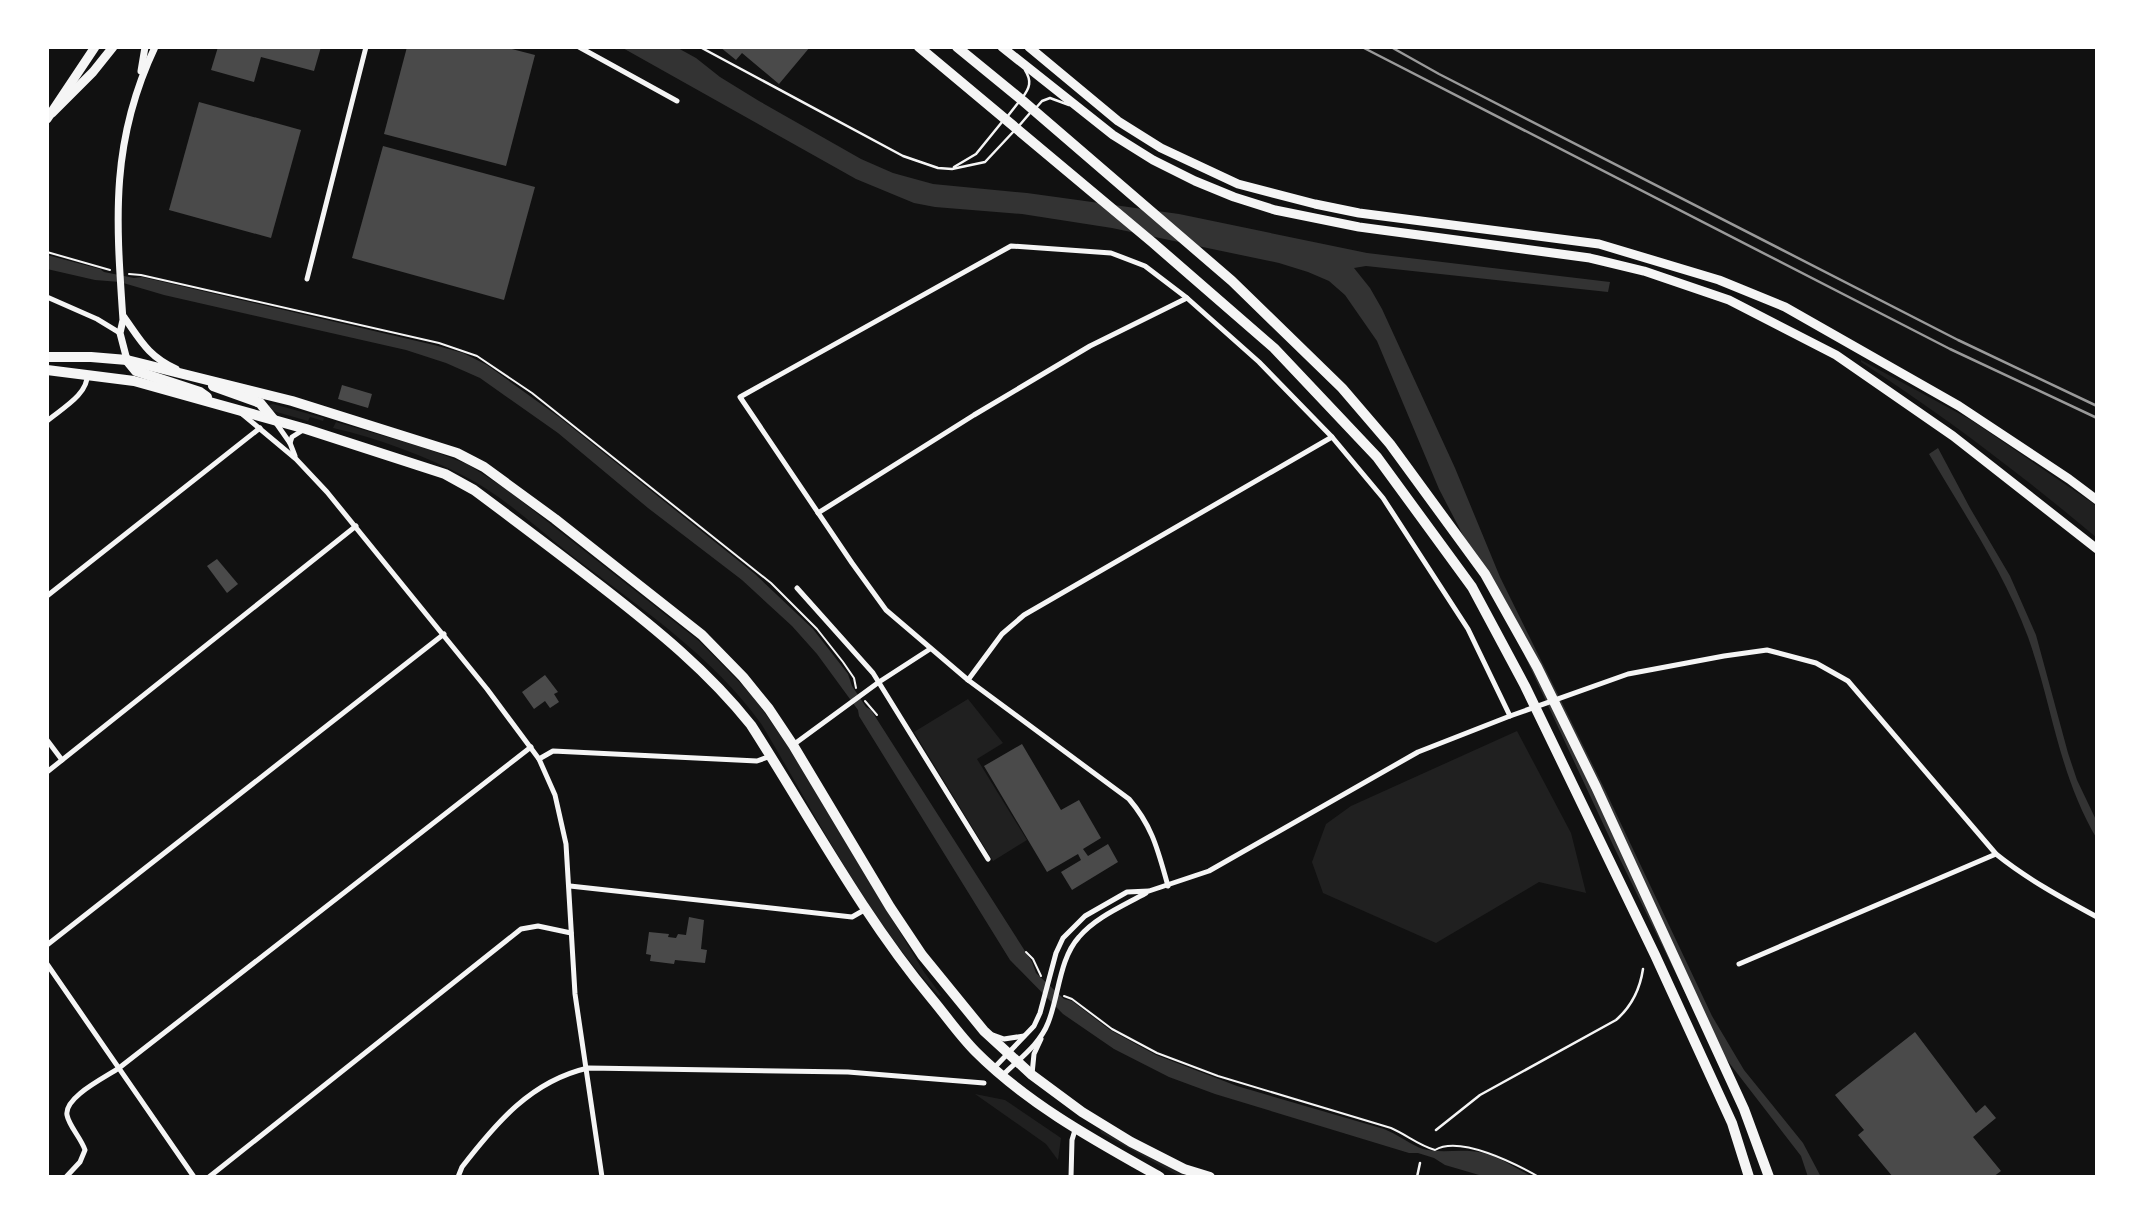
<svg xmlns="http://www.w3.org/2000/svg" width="2144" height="1224" font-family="Lato,sans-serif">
	<rect width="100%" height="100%" fill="#111"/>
	<!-- green -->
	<g fill="#202020">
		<path d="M 1861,360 L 1971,420 L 2097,506 L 2097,538 C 2022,475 1943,415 1861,362 Z"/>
		<path d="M 273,404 L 324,418 L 323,421 L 310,417 L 308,421 L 273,411 L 268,408 L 269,405 Z"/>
		<path d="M 336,422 L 425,448 L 467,464 L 506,489 L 699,641 L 752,695 L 786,743 L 924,972 L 941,995 L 939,996 C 866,916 817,817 762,725 C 713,656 638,606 571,555 C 537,528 502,495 464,476 C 423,455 377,438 333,428 Z"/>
		<path d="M 968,699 L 1003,743 L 977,759 L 1027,840 L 993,861 L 914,732 Z"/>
		<path d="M 1517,731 L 1571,833 L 1586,893 L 1539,882 L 1436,943 L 1323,893 L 1312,862 L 1326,824 L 1351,806 Z"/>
		<path d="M 975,1094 L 1005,1100 L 1061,1138 L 1058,1160 L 1046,1144 Z"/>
		<path d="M 1100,1129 L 1159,1160 L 1198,1177 L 1181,1177 L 1101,1133 Z"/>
	</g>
	<!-- water -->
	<g fill="#333">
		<path d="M 621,47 L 676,47 L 696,58 L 720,77 L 759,101 L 861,159 L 893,173 L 933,184 L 1027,193 L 1179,214 L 1367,253 L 1610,282 L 1608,292 L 1366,266 L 1354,268 L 1370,288 L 1382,309 L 1455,468 L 1500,577 L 1606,792 L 1712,1016 L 1744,1070 L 1803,1143 L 1821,1177 L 1808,1177 L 1801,1156 L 1703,1029 L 1613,845 L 1518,641 L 1439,489 L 1377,341 L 1345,295 L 1329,281 L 1308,272 L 1279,263 L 1112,228 L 1022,214 L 935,207 L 914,203 L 856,179 Z"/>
		<path d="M 47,255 L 100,269 L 104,272 L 134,278 L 142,277 L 434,345 L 463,353 L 487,365 L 559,417 L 755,574 L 813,629 L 848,674 L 852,686 L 866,707 L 871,710 L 1032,962 L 1036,973 L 1064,999 L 1072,1001 L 1110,1030 L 1156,1055 L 1237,1086 L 1384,1129 C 1397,1134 1413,1146 1423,1149 C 1442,1154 1463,1148 1483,1153 C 1500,1157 1517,1169 1533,1177 L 1486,1177 L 1445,1165 L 1434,1158 L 1418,1153 L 1409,1153 L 1215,1094 L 1169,1077 L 1114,1049 L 1063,1014 L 1010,960 L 859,716 L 858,710 L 817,654 L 792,626 L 742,580 L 648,508 L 558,433 L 480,378 L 446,363 L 406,350 L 164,295 L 120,282 L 95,280 L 47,269 Z"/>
		<path d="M 1938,448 L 1970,508 L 2010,576 L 2036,635 L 2068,753 L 2077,780 L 2097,822 L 2097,839 C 2058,773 2053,707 2028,637 C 2004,572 1964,514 1929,454 Z"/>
	</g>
	<!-- building -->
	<g fill="#4a4a4a">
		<path d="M 218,47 L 321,47 L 314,71 L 261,57 L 254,82 L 211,70 Z"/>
		<path d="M 407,47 L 504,47 L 535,55 L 506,166 L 384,134 Z"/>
		<path d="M 720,47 L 810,47 L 779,84 L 742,53 L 736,60 Z"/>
		<path d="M 199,102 L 301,130 L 271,238 L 169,210 Z"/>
		<path d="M 383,146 L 535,187 L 504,300 L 352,258 Z"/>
		<path d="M 342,385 L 372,394 L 368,408 L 338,399 Z"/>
		<path d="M 217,559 L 238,584 L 227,593 L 207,566 Z"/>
		<path d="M 545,675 L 558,692 L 554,694 L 559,702 L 550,708 L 545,701 L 534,709 L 522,692 Z"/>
		<path d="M 1022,744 L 1061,810 L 1079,800 L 1101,838 L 1083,849 L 1088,856 L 1108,844 L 1118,862 L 1072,890 L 1061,872 L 1081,860 L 1078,854 L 1047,872 L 984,766 Z"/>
		<path d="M 689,917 L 704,920 L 701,949 L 707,950 L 705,963 L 675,960 L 674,964 L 650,961 L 651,955 L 646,954 L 649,932 L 669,934 L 668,937 L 676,938 L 678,934 L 686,935 Z"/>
		<path d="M 1915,1032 L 1976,1113 L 1985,1105 L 1996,1118 L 1973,1137 L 2001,1171 L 1993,1177 L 1893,1177 L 1858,1135 L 1864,1130 L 1835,1095 Z"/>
	</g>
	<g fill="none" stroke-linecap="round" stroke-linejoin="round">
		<!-- path -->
		<g stroke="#f5f5f5" stroke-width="2">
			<path d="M 47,252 L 110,270"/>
			<path d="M 129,274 L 141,275 L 439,343 L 477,356 L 532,393 L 771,583 L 817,629 L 843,662 L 854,678 L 856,688"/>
			<path d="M 865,701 L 877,715"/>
			<path d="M 1026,952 L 1033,959 L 1041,976"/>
			<path d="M 1064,996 L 1072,999 L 1112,1029 L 1157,1053 L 1218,1076 L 1391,1128 C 1407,1135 1418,1145 1435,1150 C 1460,1135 1516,1164 1539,1177"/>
		</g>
		<!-- service -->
		<g stroke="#f5f5f5" stroke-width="2.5">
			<path d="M 700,47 L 903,156 L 938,168 L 952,169 L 985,162 L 1014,131"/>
			<path d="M 1022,98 C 1030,88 1032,81 1025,70"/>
			<path d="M 1035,109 L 1042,101 L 1050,98 L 1069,105"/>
			<path d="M 1007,117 L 1018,103"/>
			<path d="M 1018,127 L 1030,113"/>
			<path d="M 954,167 L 976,154 L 1002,122"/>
			<path d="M 1436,1130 L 1480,1095 L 1616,1020 C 1631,1007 1640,989 1643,969"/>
			<path d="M 1417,1177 L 1420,1163"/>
		</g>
		<!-- minor -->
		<g stroke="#f5f5f5" stroke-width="5">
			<path d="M 579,47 L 677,101"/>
			<path d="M 307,279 L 366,47"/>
			<path d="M 47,297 L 97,319 L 120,333"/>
			<path d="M 241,413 L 296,459 L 327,492 L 487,689 L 539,759 L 555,795 L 566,844 L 575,994 L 602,1177"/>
			<path d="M 47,421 C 61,409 89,394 87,374"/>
			<path d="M 276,423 L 290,443 L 295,456"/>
			<path d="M 290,443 L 292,437 L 303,430"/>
			<path d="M 818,513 L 974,415 L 1090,346 L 1187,298"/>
			<path d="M 797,588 L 873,673 L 988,859"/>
			<path d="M 47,596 L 260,428"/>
			<path d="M 968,680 L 1002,634 L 1024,615 L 1332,437"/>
			<path d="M 47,740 L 62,760"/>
			<path d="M 793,745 L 879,682 L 930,649"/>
			<path d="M 539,759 L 553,751 L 757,761 L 771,756"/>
			<path d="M 47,772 L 356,526"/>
			<path d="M 570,886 L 852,917 L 866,909"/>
			<path d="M 1168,886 C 1158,851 1153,827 1129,799 L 968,680 L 886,610 L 852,563 L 740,397 L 1011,246 L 1111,253 L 1145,266 L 1187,298 L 1259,362 L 1332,437 L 1383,498 L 1468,629 L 1510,716"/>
			<path d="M 47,945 L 444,634"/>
			<path d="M 47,964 L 194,1177"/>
			<path d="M 1739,964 L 1996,854"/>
			<path d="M 993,1035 L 1004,1039 L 1024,1036"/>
			<path d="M 994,1068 L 1034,1026 L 1040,1013 L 1056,953 L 1063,938 L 1085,916 L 1127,892 L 1149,891 L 1209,871 L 1418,752 L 1510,716 L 1628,674 L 1724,656 L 1767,650 L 1816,663 L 1848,681 L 1996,854 C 2027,879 2062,898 2097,917"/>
			<path d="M 1032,1074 L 1034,1054 L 1041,1039"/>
			<path d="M 1003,1075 C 1019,1059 1040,1044 1048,1023 C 1059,996 1059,959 1079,937 C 1096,917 1123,906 1146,893"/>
			<path d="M 66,1177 L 80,1162 L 85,1150 C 81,1138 69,1126 67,1115 C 64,1097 106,1077 119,1068 L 531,747"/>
			<path d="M 209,1177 L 521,929 L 538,926 L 571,933"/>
			<path d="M 458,1177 L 462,1167 C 496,1123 531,1081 588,1068 L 848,1072 L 984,1083"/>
			<path d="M 1071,1177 L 1072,1140 L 1075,1130"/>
		</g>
		<!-- tertiary -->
		<g stroke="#f5f5f5" stroke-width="7">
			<path d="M 141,71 L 145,47"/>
			<path d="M 124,317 C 141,341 148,356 176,369"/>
			<path d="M 127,360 L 120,333 L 123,320 C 116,219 110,142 155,47"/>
		</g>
		<!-- primary -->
		<g stroke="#f5f5f5" stroke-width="9">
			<path d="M 1002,47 L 1113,135 L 1153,160 L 1195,181 L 1234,197 L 1275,210 L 1359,227 L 1590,258 L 1644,271 L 1729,300 L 1836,355 L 1953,436 L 2097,549"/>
			<path d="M 1029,47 L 1118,121 L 1161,148 L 1238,184 L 1315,204 L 1359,213 L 1599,244 L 1719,280 L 1785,307 L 1959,406 L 2069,479 L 2097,500"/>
			<path d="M 52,113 L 93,72 L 113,47"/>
			<path d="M 47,119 L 95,47"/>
		</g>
		<!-- trunk -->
		<g stroke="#f5f5f5" stroke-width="10">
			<path d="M 47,357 L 91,357 L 127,360 L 292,401 L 457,453 L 484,467 L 555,519 L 702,635 L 743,677 L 769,709 L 793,745 L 890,907 L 922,955 L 984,1031 L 1032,1075 L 1082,1112 L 1131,1142 L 1184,1169 L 1210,1177"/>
			<path d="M 127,360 L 136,371 L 200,392 L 207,397"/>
			<path d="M 47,370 L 134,381 L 306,429 L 445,474 L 474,490 C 517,522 560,554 602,587 C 656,629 708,671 751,725 C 810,817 862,915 932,999 C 947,1017 960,1036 976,1052 C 1029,1105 1096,1141 1160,1177"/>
			<path d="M 213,386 L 260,403 L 273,419"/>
		</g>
		<!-- motorway -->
		<g stroke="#f5f5f5" stroke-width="10">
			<path d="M 919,47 L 1152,242 L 1274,348 L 1377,457 L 1472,587 L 1525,686 L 1655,955 L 1732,1123 L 1749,1177"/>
			<path d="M 957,47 L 1023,101 L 1232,281 L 1342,388 L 1390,444 L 1485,574 L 1537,667 L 1596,787 L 1744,1109 L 1769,1177"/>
		</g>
		<!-- rail -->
		<g stroke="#9a9a9a" stroke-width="2.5">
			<path d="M 1362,47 L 1950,349 L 2097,418"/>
			<path d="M 1391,47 L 1439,74 L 1958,340 L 2097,406"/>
		</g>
	</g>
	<!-- border -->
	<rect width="2144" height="1224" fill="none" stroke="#ffffff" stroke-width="98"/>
</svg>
